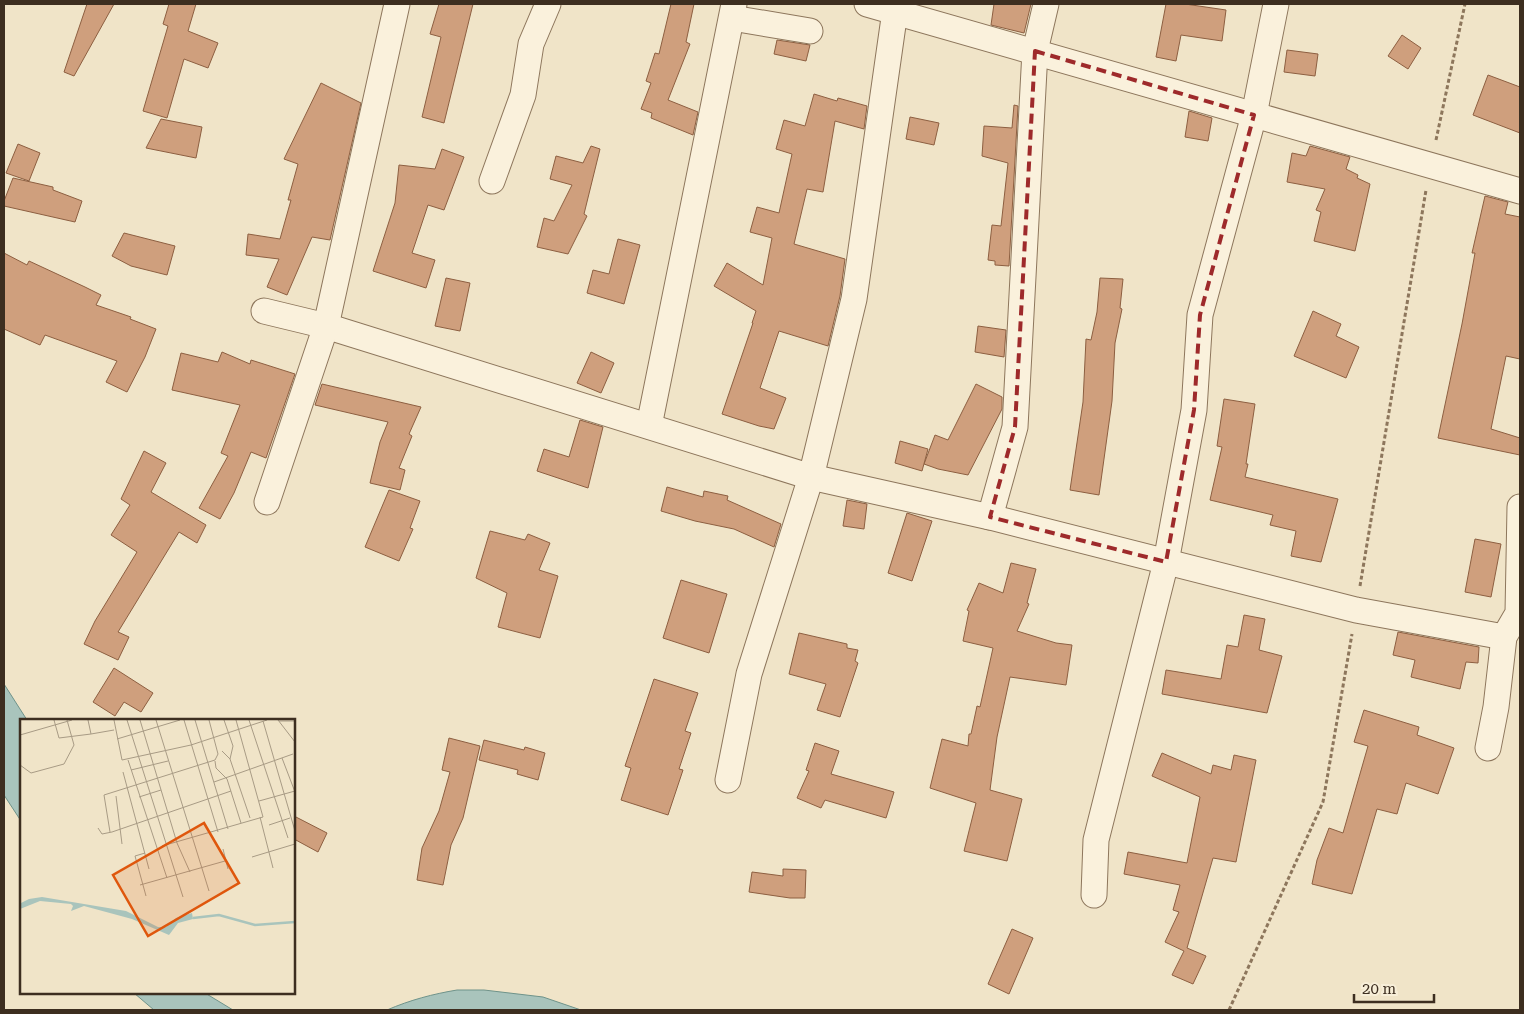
<svg xmlns="http://www.w3.org/2000/svg" width="1524" height="1014" font-family="'Roboto Serif',serif">
	<rect width="100%" height="100%" fill="#f0e4c8"/>
	<!-- water -->
	<g fill="#a9c4bc" stroke="#6f938a">
		<path d="M 4,684 L 27,720 L 21,720 L 21,821 L 4,795 Z"/>
		<path d="M 457,990 L 484,990 L 543,997 L 581,1010 L 387,1010 C 410,1000 433,994 457,990 Z"/>
		<path d="M 134,993 L 205,993 L 233,1010 L 154,1010 Z"/>
	</g>
	<!-- building -->
	<g fill="#cf9f7d" stroke="#8d5f41">
		<path d="M 87,4 L 114,4 L 74,76 L 64,72 Z"/>
		<path d="M 169,4 L 196,4 L 188,31 L 218,43 L 208,68 L 184,59 L 167,118 L 143,111 L 168,26 L 163,24 Z"/>
		<path d="M 439,4 L 473,4 L 444,123 L 422,117 L 441,37 L 430,34 Z"/>
		<path d="M 671,4 L 694,4 L 686,42 L 690,44 L 668,100 L 698,112 L 693,135 L 651,118 L 652,113 L 641,109 L 651,83 L 646,81 L 655,53 L 659,54 Z"/>
		<path d="M 994,4 L 1031,4 L 1024,33 L 991,25 Z"/>
		<path d="M 1166,4 L 1185,4 L 1226,10 L 1222,41 L 1181,35 L 1176,61 L 1156,57 Z"/>
		<path d="M 1402,35 L 1421,48 L 1408,69 L 1388,56 Z"/>
		<path d="M 777,40 L 810,45 L 806,61 L 774,54 Z"/>
		<path d="M 1287,50 L 1318,54 L 1315,76 L 1284,72 Z"/>
		<path d="M 1488,75 L 1520,87 L 1520,133 L 1473,115 Z"/>
		<path d="M 321,83 L 361,103 L 330,240 L 312,237 L 287,295 L 267,287 L 279,259 L 246,255 L 248,234 L 280,239 L 291,200 L 288,200 L 298,164 L 284,159 Z"/>
		<path d="M 814,94 L 837,101 L 838,98 L 867,106 L 864,129 L 835,121 L 823,192 L 807,189 L 794,244 L 845,259 L 840,296 L 828,346 L 779,331 L 760,388 L 786,398 L 774,429 L 759,426 L 722,414 L 753,323 L 752,323 L 756,311 L 714,286 L 727,263 L 763,285 L 772,238 L 750,232 L 757,207 L 779,213 L 792,154 L 776,149 L 784,120 L 805,126 Z"/>
		<path d="M 1014,105 L 1018,106 L 1009,266 L 995,265 L 995,261 L 988,260 L 992,225 L 1001,226 L 1008,163 L 982,156 L 984,126 L 1012,128 Z"/>
		<path d="M 1189,111 L 1212,118 L 1208,141 L 1185,137 Z"/>
		<path d="M 910,117 L 939,123 L 934,145 L 906,139 Z"/>
		<path d="M 161,119 L 202,127 L 196,158 L 146,148 Z"/>
		<path d="M 18,144 L 40,153 L 29,181 L 6,173 Z"/>
		<path d="M 591,146 L 600,149 L 584,214 L 587,216 L 568,254 L 537,247 L 544,218 L 554,221 L 572,185 L 550,179 L 556,156 L 583,163 Z"/>
		<path d="M 1310,146 L 1350,157 L 1346,169 L 1358,175 L 1357,178 L 1370,184 L 1355,251 L 1314,241 L 1321,212 L 1316,210 L 1325,189 L 1287,182 L 1292,153 L 1306,156 Z"/>
		<path d="M 442,149 L 464,157 L 444,210 L 428,205 L 412,253 L 435,260 L 426,288 L 373,271 L 395,203 L 399,165 L 435,169 Z"/>
		<path d="M 13,178 L 53,187 L 53,190 L 82,201 L 75,222 L 4,206 L 4,201 Z"/>
		<path d="M 1485,196 L 1508,202 L 1505,214 L 1520,217 L 1520,359 L 1506,356 L 1491,429 L 1520,438 L 1520,455 L 1438,438 L 1462,324 L 1475,253 L 1472,253 Z"/>
		<path d="M 124,233 L 175,246 L 167,275 L 131,266 L 112,256 Z"/>
		<path d="M 618,239 L 640,245 L 624,304 L 587,293 L 593,270 L 609,274 Z"/>
		<path d="M 4,253 L 27,265 L 29,261 L 85,287 L 101,295 L 96,305 L 131,317 L 130,319 L 156,329 L 145,357 L 127,392 L 106,382 L 117,361 L 45,335 L 40,345 L 4,329 Z"/>
		<path d="M 446,278 L 470,283 L 460,331 L 435,326 Z"/>
		<path d="M 1100,278 L 1123,279 L 1120,308 L 1122,309 L 1115,343 L 1112,401 L 1099,495 L 1070,490 L 1083,402 L 1086,339 L 1091,340 L 1097,312 Z"/>
		<path d="M 1313,311 L 1341,324 L 1336,336 L 1359,347 L 1346,378 L 1294,356 Z"/>
		<path d="M 978,326 L 1006,330 L 1004,357 L 975,352 Z"/>
		<path d="M 222,352 L 250,364 L 251,360 L 295,374 L 266,458 L 251,452 L 234,493 L 220,519 L 199,508 L 228,456 L 221,453 L 240,405 L 172,390 L 181,353 L 218,362 Z"/>
		<path d="M 591,352 L 614,363 L 601,393 L 577,383 Z"/>
		<path d="M 322,384 L 421,407 L 409,434 L 412,436 L 399,468 L 405,470 L 400,490 L 370,483 L 380,442 L 388,422 L 315,405 Z"/>
		<path d="M 976,384 L 1002,397 L 1002,409 L 968,475 L 938,469 L 924,464 L 935,435 L 948,440 Z"/>
		<path d="M 1224,399 L 1255,404 L 1246,464 L 1248,464 L 1245,477 L 1338,499 L 1321,562 L 1291,556 L 1296,531 L 1270,525 L 1273,515 L 1210,500 L 1222,447 L 1217,446 Z"/>
		<path d="M 580,420 L 603,427 L 588,488 L 537,471 L 544,449 L 569,457 Z"/>
		<path d="M 900,441 L 928,449 L 922,471 L 895,463 Z"/>
		<path d="M 144,451 L 166,463 L 151,492 L 206,525 L 197,543 L 179,532 L 118,632 L 129,637 L 118,660 L 84,644 L 95,621 L 137,552 L 111,535 L 130,505 L 121,499 Z"/>
		<path d="M 667,487 L 703,497 L 704,491 L 728,496 L 727,500 L 781,524 L 774,547 L 734,529 L 695,521 L 661,511 Z"/>
		<path d="M 389,490 L 420,501 L 410,528 L 413,529 L 399,561 L 365,547 Z"/>
		<path d="M 847,500 L 867,504 L 864,529 L 843,526 Z"/>
		<path d="M 907,513 L 932,521 L 912,581 L 888,573 Z"/>
		<path d="M 490,531 L 525,540 L 528,534 L 550,543 L 539,570 L 558,576 L 540,638 L 498,627 L 507,593 L 476,578 Z"/>
		<path d="M 1475,539 L 1501,544 L 1491,597 L 1465,592 Z"/>
		<path d="M 1011,563 L 1036,569 L 1027,603 L 1029,604 L 1017,631 L 1056,643 L 1072,645 L 1066,685 L 1010,677 L 997,737 L 990,790 L 1022,799 L 1007,861 L 964,851 L 976,803 L 930,788 L 942,739 L 968,746 L 969,734 L 971,734 L 977,706 L 980,707 L 993,648 L 963,641 L 969,611 L 967,610 L 979,583 L 1003,593 Z"/>
		<path d="M 681,580 L 727,594 L 709,653 L 663,638 Z"/>
		<path d="M 1244,615 L 1265,619 L 1259,650 L 1282,656 L 1267,713 L 1162,694 L 1166,670 L 1221,679 L 1227,645 L 1238,647 Z"/>
		<path d="M 1398,632 L 1479,647 L 1478,663 L 1466,662 L 1460,689 L 1411,677 L 1415,660 L 1393,655 Z"/>
		<path d="M 799,633 L 847,644 L 847,648 L 858,650 L 855,661 L 858,663 L 840,717 L 817,710 L 826,684 L 789,674 Z"/>
		<path d="M 114,668 L 153,693 L 141,712 L 124,702 L 115,716 L 93,702 Z"/>
		<path d="M 654,679 L 698,693 L 685,731 L 691,733 L 679,769 L 683,770 L 668,815 L 621,800 L 631,768 L 625,766 Z"/>
		<path d="M 1364,710 L 1419,727 L 1417,735 L 1454,748 L 1438,794 L 1406,783 L 1397,814 L 1377,809 L 1352,894 L 1312,884 L 1317,860 L 1329,828 L 1343,833 L 1368,746 L 1354,742 Z"/>
		<path d="M 449,738 L 480,746 L 463,818 L 451,845 L 443,885 L 417,880 L 422,848 L 439,811 L 450,772 L 442,770 Z"/>
		<path d="M 484,740 L 524,750 L 525,747 L 545,753 L 538,780 L 517,774 L 518,770 L 479,760 Z"/>
		<path d="M 815,743 L 839,751 L 831,774 L 894,792 L 886,818 L 825,800 L 821,808 L 797,798 L 809,771 L 806,770 Z"/>
		<path d="M 1162,753 L 1211,774 L 1213,765 L 1231,770 L 1234,755 L 1256,760 L 1236,862 L 1213,858 L 1187,948 L 1206,956 L 1193,984 L 1172,975 L 1184,951 L 1165,942 L 1179,912 L 1173,910 L 1180,885 L 1124,874 L 1128,852 L 1187,863 L 1200,797 L 1152,776 Z"/>
		<path d="M 294,816 L 327,833 L 318,852 L 294,839 Z"/>
		<path d="M 783,869 L 806,870 L 805,898 L 790,898 L 749,892 L 752,872 L 783,876 Z"/>
		<path d="M 1012,929 L 1033,938 L 1009,994 L 988,984 Z"/>
	</g>
	<g fill="none" stroke-linecap="round" stroke-linejoin="round">
		<!-- minor casing -->
		<g stroke="#8d765c" stroke-width="27">
			<g id="minor">
				<path d="M 867,4 L 1520,191"/>
				<path d="M 732,18 L 810,31"/>
				<path d="M 492,181 L 523,95 L 531,44 L 548,4"/>
				<path d="M 264,311 L 326,326 L 811,477 L 990,517 L 1356,610 L 1504,637"/>
				<path d="M 649,426 L 734,4"/>
				<path d="M 267,502 L 326,326 L 397,4"/>
				<path d="M 990,517 L 1015,427 L 1035,51 L 1046,4"/>
				<path d="M 1488,748 L 1496,707 L 1504,637 L 1518,613 L 1520,507"/>
				<path d="M 728,780 L 749,674 L 811,477 L 854,299 L 896,4"/>
				<path d="M 1094,895 L 1096,840 L 1166,562 L 1194,410 L 1200,315 L 1254,115 L 1276,4"/>
			</g>
		</g>
		<!-- path -->
		<g stroke="#8d765c" stroke-width="3" stroke-dasharray="4 2.5" stroke-linecap="butt">
			<path d="M 1436,140 L 1465,4"/>
			<path d="M 1360,586 L 1426,190"/>
			<path d="M 1229,1010 L 1323,802 L 1352,634"/>
		</g>
		<!-- minor -->
		<use href="#minor" stroke="#faf1dc" stroke-width="25"/>
	</g>
	<!-- marked area -->
	<path fill="none" stroke="#9e2a2b" stroke-width="4" stroke-dasharray="10 6" stroke-linejoin="round" d="M 1035,51 L 1254,115 L 1200,315 L 1194,410 L 1166,562 L 990,517 L 1015,427 Z"/>
	<!-- overview -->
	<g transform="translate(20 719)">
		<rect width="275" height="275" fill="#f0e4c8"/>
		<path d="M 22,178 L 106,192 L 138,208 L 146,208 L 156,199 L 172,194 L 173,200 L 158,204 L 149,216 L 112,200 L 64,187 L 51,192 L 53,187 L 51,185 L 20,182 L 0,190 L 1,184 L 9,180 Z" fill="#a9c4bc"/>
		<path fill="none" stroke="#a9c4bc" stroke-width="2.5" d="M 173,199 L 199,196 L 235,206 L 275,203"/>
		<path fill="none" stroke="#a89b85" stroke-width="1" d="M 34,1 L 39,19 L 71,15 L 68,1M 94,1 L 102,41 L 171,26 L 247,1M 107,1 L 163,178M 120,1 L 157,124 L 170,153M 136,1 L 189,172M 164,1 L 198,113M 175,1 L 208,110M 204,1 L 213,27 L 210,40M 229,1 L 268,119M 258,1 L 275,23M 243,2 L 275,112M 259,2 L 275,2M 71,15 L 94,11M 0,16 L 52,1M 97,20 L 160,1M 202,32 L 210,40 L 230,99M 262,39 L 275,73M 108,41 L 147,159M 195,42 L 196,49 L 207,60 L 221,104M 0,46 L 11,54 L 44,45 L 54,26 L 47,1M 111,51 L 148,42M 103,53 L 129,150M 194,63 L 273,35M 96,77 L 102,125M 119,78 L 141,71M 239,82 L 275,72M 240,98 L 253,149M 249,106 L 270,99M 78,109 L 82,115 L 92,113 L 211,72M 90,113 L 84,76 L 195,41 L 198,35 L 189,1M 142,127 L 243,98 L 216,1M 203,130 L 208,150M 125,134 L 115,137 L 126,177M 232,138 L 275,125M 120,166 L 205,142"/>
		<path fill="#df570d" fill-opacity="0.15" stroke="#df570d" stroke-width="2.5" d="M 184,104 L 219,164 L 128,217 L 93,156 Z"/>
		<rect width="275" height="275" fill="none" stroke="#3d2e20" stroke-width="2.5"/>
	</g>
	<!-- border -->
	<rect width="1524" height="1014" fill="none" stroke="#3d2e20" stroke-width="10"/>
	<!-- scale -->
	<path d="M1354 994v8h80v-8" fill="none" stroke="#3d2e20" stroke-width="2.5"/>
	<text x="1362" y="994" font-size="15" fill="#3d2e20" stroke="#f7eed8" stroke-width="4" paint-order="stroke">20 m</text>
</svg>
